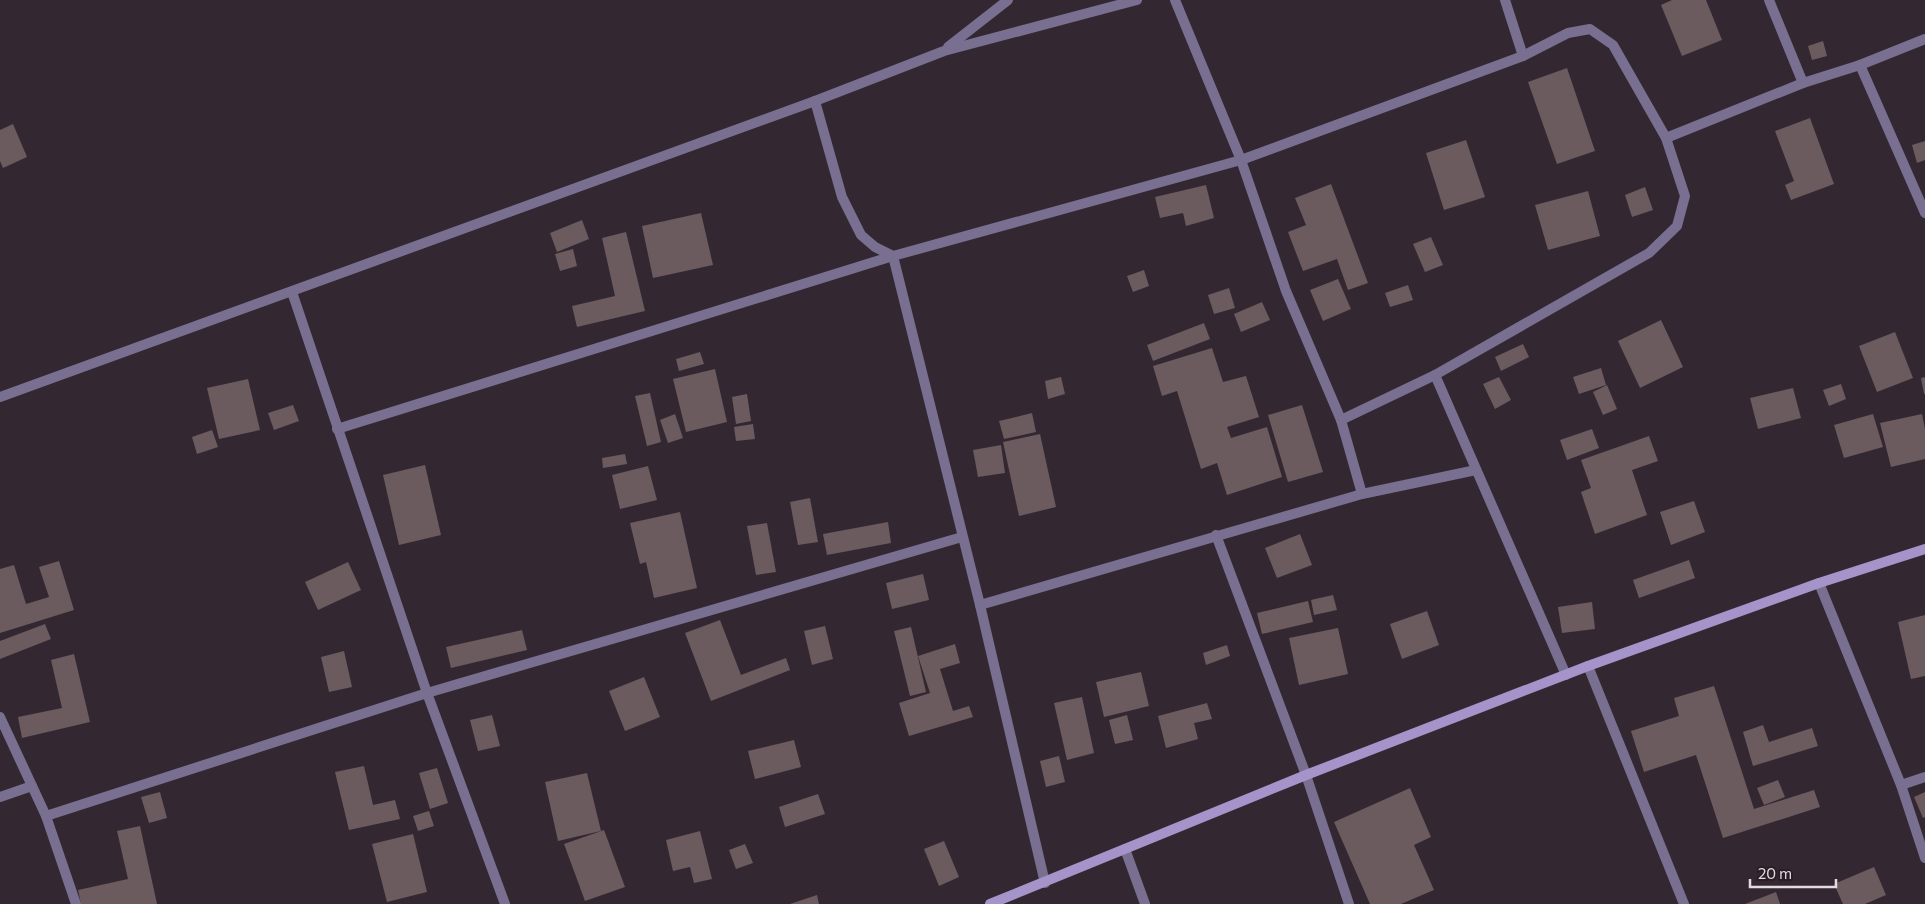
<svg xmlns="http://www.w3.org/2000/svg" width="1925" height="904" font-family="Commissioner,sans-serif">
	<rect width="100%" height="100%" fill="#332831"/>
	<!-- building -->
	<g fill="#6b5a5e">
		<path d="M 1672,0 L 1706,0 L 1722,40 L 1682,56 L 1661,5 Z"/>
		<path d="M 1823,41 L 1827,56 L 1812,60 L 1808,46 Z"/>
		<path d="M 1567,68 L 1595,151 L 1557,164 L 1528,82 Z"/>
		<path d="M 1810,118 L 1834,184 L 1791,200 L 1785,185 L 1794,181 L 1775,131 Z"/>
		<path d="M 13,124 L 27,157 L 3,168 L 0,161 L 0,130 Z"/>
		<path d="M 1466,140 L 1485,197 L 1444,210 L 1426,153 Z"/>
		<path d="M 1925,141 L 1925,160 L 1917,163 L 1912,145 Z"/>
		<path d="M 1331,184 L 1368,283 L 1348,290 L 1337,259 L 1303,271 L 1288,232 L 1306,225 L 1295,198 Z"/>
		<path d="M 1206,185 L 1214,218 L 1186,226 L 1183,213 L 1160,218 L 1155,197 Z"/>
		<path d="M 1645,187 L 1653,210 L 1632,217 L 1625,195 Z"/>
		<path d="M 1588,191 L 1600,236 L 1548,250 L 1535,205 Z"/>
		<path d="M 701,213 L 713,265 L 653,278 L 642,226 Z"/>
		<path d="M 582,220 L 589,239 L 557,252 L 550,233 Z"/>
		<path d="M 626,232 L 645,311 L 577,327 L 572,306 L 615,296 L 602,238 Z"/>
		<path d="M 1431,237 L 1443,265 L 1425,272 L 1413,244 Z"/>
		<path d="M 573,249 L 577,266 L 560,271 L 555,254 Z"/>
		<path d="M 1144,270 L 1149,286 L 1133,292 L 1127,276 Z"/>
		<path d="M 1338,279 L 1351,309 L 1323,321 L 1310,290 Z"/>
		<path d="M 1408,285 L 1413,300 L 1390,307 L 1385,293 Z"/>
		<path d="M 1229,288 L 1235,308 L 1214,314 L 1208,295 Z"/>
		<path d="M 1262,302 L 1270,320 L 1241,332 L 1234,314 Z"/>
		<path d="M 1661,320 L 1683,367 L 1640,388 L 1618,341 Z"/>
		<path d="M 1204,323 L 1210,339 L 1153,361 L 1147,345 Z"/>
		<path d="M 1895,332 L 1913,378 L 1877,392 L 1859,346 Z"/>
		<path d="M 1523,344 L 1529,357 L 1501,371 L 1495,357 Z"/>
		<path d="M 1212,348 L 1223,382 L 1246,376 L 1259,417 L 1227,427 L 1231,438 L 1267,427 L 1282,477 L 1227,495 L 1217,463 L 1201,469 L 1177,391 L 1162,396 L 1153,366 Z"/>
		<path d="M 700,352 L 704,364 L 679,371 L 676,359 Z"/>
		<path d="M 1601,368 L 1606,385 L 1579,394 L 1573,377 Z"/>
		<path d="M 715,369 L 727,422 L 686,432 L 673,379 Z"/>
		<path d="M 1061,377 L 1065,394 L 1048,399 L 1045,381 Z"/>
		<path d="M 1499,377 L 1511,400 L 1495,409 L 1483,384 Z"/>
		<path d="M 1925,377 L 1925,394 L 1924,394 L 1921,378 Z"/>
		<path d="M 248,379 L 260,430 L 219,439 L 207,388 Z"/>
		<path d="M 1841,384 L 1846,399 L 1829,406 L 1823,390 Z"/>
		<path d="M 1607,385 L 1617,409 L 1603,415 L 1593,392 Z"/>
		<path d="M 1793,388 L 1801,418 L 1758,429 L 1750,398 Z"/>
		<path d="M 650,393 L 661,442 L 647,446 L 635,396 Z"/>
		<path d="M 747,394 L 751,421 L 736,424 L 732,397 Z"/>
		<path d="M 293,405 L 299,421 L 274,430 L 268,413 Z"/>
		<path d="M 1302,405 L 1323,472 L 1288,482 L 1268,415 Z"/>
		<path d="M 1032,413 L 1036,432 L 1004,439 L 999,421 Z"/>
		<path d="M 675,414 L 683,438 L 668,443 L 660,420 Z"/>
		<path d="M 1873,414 L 1883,447 L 1844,458 L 1834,425 Z"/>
		<path d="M 1922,414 L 1925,429 L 1925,459 L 1891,467 L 1880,423 Z"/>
		<path d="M 753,424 L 755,439 L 736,441 L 734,427 Z"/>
		<path d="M 1592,429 L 1599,448 L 1567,460 L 1560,440 Z"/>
		<path d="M 212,430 L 218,447 L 197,454 L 192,437 Z"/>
		<path d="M 1040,434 L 1056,507 L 1019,516 L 1003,442 Z"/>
		<path d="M 1649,436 L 1658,461 L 1632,470 L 1647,515 L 1595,534 L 1581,492 L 1591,488 L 1581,460 Z"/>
		<path d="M 1001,445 L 1005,473 L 978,477 L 973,450 Z"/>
		<path d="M 625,454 L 627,464 L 603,468 L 602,458 Z"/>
		<path d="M 425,465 L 441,535 L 399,545 L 383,475 Z"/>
		<path d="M 648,466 L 657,500 L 620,509 L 612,475 Z"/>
		<path d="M 810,498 L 818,542 L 798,545 L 790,502 Z"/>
		<path d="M 1694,501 L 1705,532 L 1671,545 L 1660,512 Z"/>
		<path d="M 680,512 L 697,588 L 654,598 L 646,562 L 640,564 L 630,523 Z"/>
		<path d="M 888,522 L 891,543 L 827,555 L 823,534 Z"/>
		<path d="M 767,523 L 776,572 L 756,575 L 747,526 Z"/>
		<path d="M 1300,534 L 1312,565 L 1277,578 L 1265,548 Z"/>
		<path d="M 1689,560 L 1695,578 L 1639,598 L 1633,580 Z"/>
		<path d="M 59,561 L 74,610 L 0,633 L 0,569 L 14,565 L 26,604 L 49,597 L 39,567 Z"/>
		<path d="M 348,562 L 361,590 L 318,610 L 305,582 Z"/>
		<path d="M 923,574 L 929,600 L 892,609 L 886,583 Z"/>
		<path d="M 1333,595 L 1337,610 L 1314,615 L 1311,600 Z"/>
		<path d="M 1308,601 L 1313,622 L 1262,634 L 1257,613 Z"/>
		<path d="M 1592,602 L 1595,629 L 1562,633 L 1558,607 Z"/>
		<path d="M 1427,611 L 1439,645 L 1402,659 L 1390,624 Z"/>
		<path d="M 1925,615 L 1925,676 L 1911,679 L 1898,622 Z"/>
		<path d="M 720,620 L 741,675 L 786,658 L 790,670 L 711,701 L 685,633 Z"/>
		<path d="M 45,624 L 51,639 L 0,659 L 0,641 Z"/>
		<path d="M 825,626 L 833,659 L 812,665 L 804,631 Z"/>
		<path d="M 911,627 L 926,692 L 910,696 L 894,631 Z"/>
		<path d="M 1338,628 L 1348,674 L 1299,685 L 1289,638 Z"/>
		<path d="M 522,630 L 527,650 L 451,668 L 446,647 Z"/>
		<path d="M 955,644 L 960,663 L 940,669 L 953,711 L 969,706 L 973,717 L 909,736 L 899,703 L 930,693 L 918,656 Z"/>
		<path d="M 1227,645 L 1230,656 L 1206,665 L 1203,653 Z"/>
		<path d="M 344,651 L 352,687 L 329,692 L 321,657 Z"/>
		<path d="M 74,654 L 90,722 L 22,738 L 18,717 L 62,708 L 51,660 Z"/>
		<path d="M 1141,672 L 1149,706 L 1104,717 L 1096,682 Z"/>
		<path d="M 644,677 L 660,717 L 625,731 L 609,691 Z"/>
		<path d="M 1714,686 L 1754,809 L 1814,790 L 1820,807 L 1723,838 L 1696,755 L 1644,772 L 1631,731 L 1679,716 L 1674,698 Z"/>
		<path d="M 1082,697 L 1094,753 L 1067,760 L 1054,703 Z"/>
		<path d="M 1207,703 L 1212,719 L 1194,723 L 1198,739 L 1166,748 L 1158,716 Z"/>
		<path d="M 492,715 L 500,746 L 478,751 L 470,720 Z"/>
		<path d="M 1127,715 L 1133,740 L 1115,744 L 1109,720 Z"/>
		<path d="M 1763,725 L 1769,742 L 1812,728 L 1818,746 L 1753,766 L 1743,732 Z"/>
		<path d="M 794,740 L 801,767 L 755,779 L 748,751 Z"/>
		<path d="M 1059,756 L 1065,782 L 1046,787 L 1040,761 Z"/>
		<path d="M 364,766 L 373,805 L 395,800 L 400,819 L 349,830 L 335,772 Z"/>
		<path d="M 437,768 L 448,803 L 430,809 L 419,773 Z"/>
		<path d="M 587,773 L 601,831 L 558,841 L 545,782 Z"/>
		<path d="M 1778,780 L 1785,797 L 1764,805 L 1757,788 Z"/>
		<path d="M 1410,788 L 1431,837 L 1414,845 L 1434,890 L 1401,904 L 1370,904 L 1334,822 Z"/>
		<path d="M 160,792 L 167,818 L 149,823 L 141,797 Z"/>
		<path d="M 1925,792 L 1925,817 L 1923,818 L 1914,797 Z"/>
		<path d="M 818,794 L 825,814 L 785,827 L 779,807 Z"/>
		<path d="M 429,811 L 434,826 L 418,831 L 413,816 Z"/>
		<path d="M 140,826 L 157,904 L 81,904 L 78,890 L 128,879 L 117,831 Z"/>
		<path d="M 604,830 L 625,887 L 585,901 L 564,844 Z"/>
		<path d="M 700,831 L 712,879 L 694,883 L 690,867 L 673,871 L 666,840 Z"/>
		<path d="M 413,834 L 427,892 L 387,902 L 372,844 Z"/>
		<path d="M 944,841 L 959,877 L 939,886 L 924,849 Z"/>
		<path d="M 745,844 L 753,863 L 736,869 L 729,850 Z"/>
		<path d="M 1874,867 L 1886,895 L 1865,904 L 1843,904 L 1834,884 Z"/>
		<path d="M 1776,892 L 1780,904 L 1745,904 Z"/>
		<path d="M 817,895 L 819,904 L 790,904 Z"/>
	</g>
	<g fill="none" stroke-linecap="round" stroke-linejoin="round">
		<!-- street -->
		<g stroke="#796f91" stroke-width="10">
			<path d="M 1175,0 L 1241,160 L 1286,291 L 1341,420 L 1362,494"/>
			<path d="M 1505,0 L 1523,56"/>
			<path d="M 1769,0 L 1803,83 L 1860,65 L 1925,213"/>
			<path d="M 948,47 L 1008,0"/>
			<path d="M 1860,65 L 1925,39"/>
			<path d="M 815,101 L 842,197 L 861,235 L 875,247 L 893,256 L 980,605 L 1045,883"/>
			<path d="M 1666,138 L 1803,83"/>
			<path d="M 292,292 L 427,693 L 505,904"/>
			<path d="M 1435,375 L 1566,675"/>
			<path d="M 0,397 L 815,101 L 944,51 L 1137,0"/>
			<path d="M 337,429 L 893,256 L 1241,160 L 1523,56 L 1568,33 L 1590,29 L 1613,45 L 1666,138 L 1685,196 L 1677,226 L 1649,253 L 1435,375 L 1341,420"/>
			<path d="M 1216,535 L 1306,775 L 1349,904"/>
			<path d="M 1819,583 L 1901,785 L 1925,858"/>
			<path d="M 980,605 L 1362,494 L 1476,470"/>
			<path d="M 1588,666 L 1684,904"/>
			<path d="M 0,717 L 46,816 L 76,904"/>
			<path d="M 1901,785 L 1925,777"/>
			<path d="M 0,797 L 32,786"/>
			<path d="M 46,816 L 427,693 L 962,537"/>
			<path d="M 1125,849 L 1145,904"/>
		</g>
		<!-- secondary -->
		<path stroke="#a594ca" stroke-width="10" d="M 990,904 L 1306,775 L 1588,666 L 1819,583 L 1925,549"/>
	</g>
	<!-- scale -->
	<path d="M1750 879v8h86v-8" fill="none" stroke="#e3dbe1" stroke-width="2.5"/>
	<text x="1758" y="879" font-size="15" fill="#e3dbe1" stroke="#291e27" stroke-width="4" paint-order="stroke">20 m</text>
</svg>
